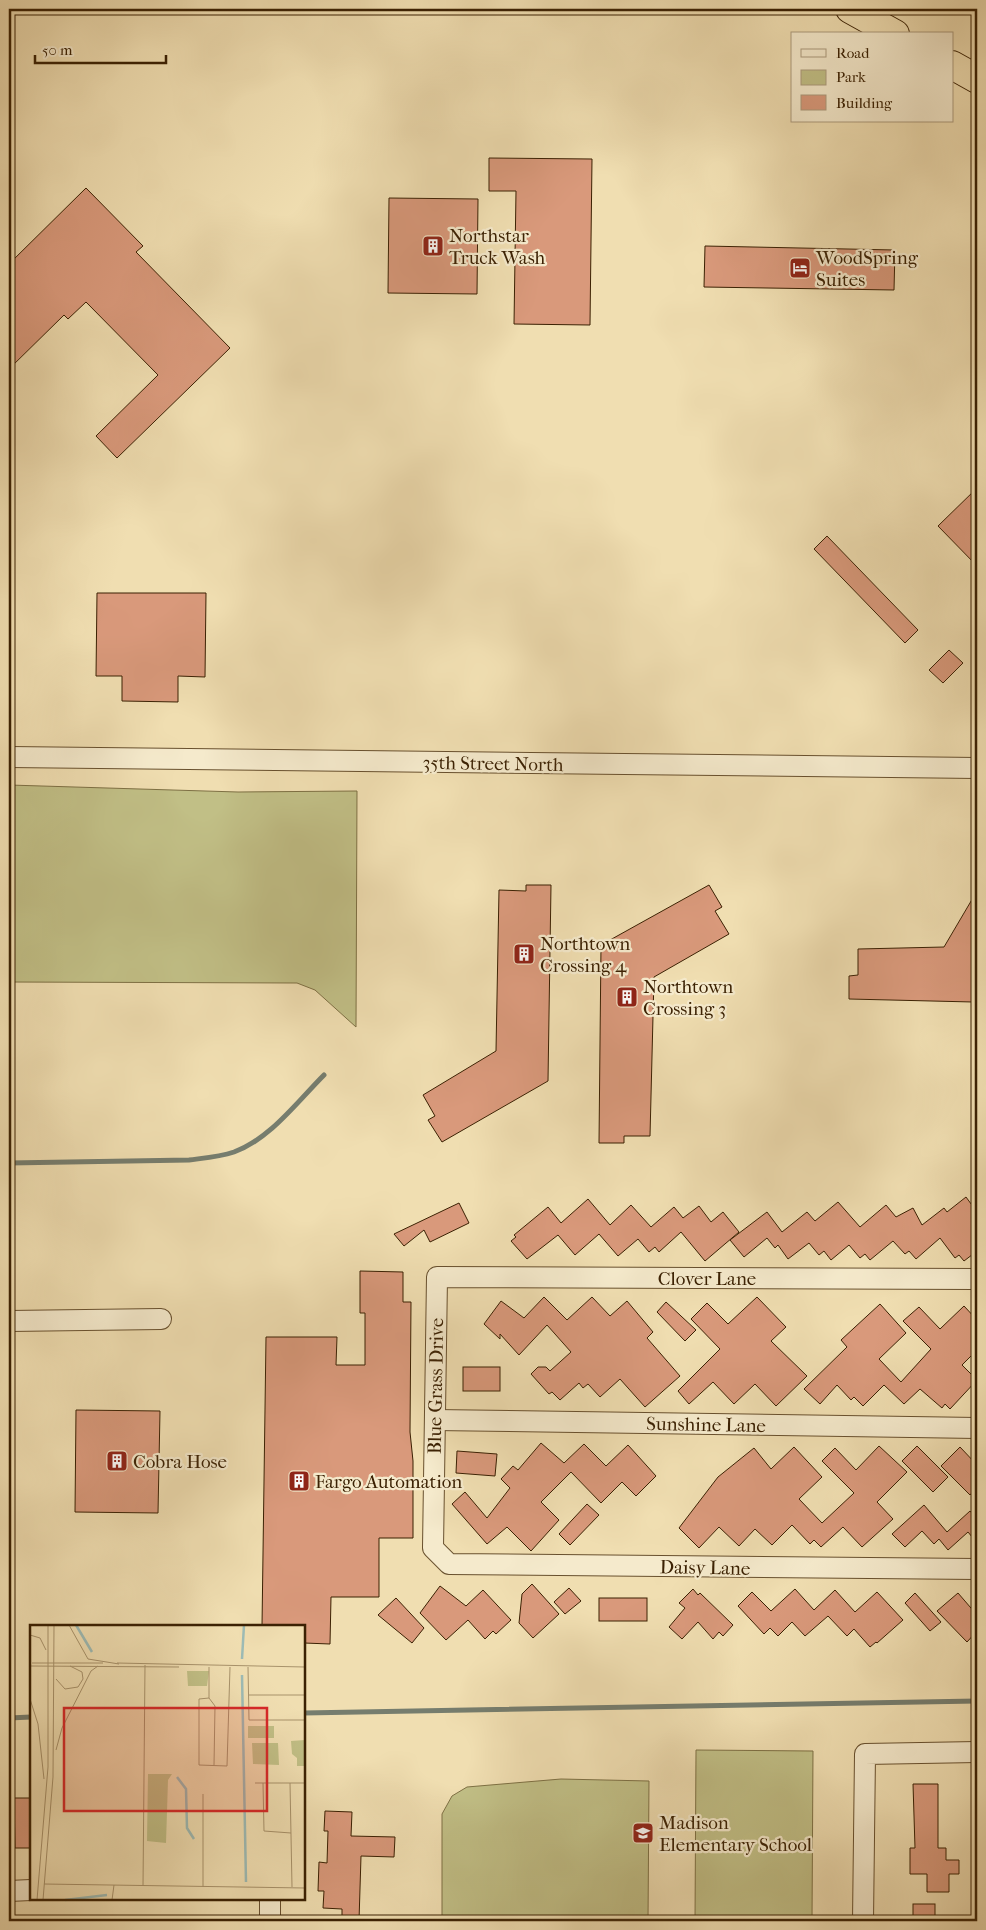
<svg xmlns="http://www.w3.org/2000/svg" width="986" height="1930" font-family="'IM FELL French Canon',serif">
	<rect width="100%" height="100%" fill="#f0deb1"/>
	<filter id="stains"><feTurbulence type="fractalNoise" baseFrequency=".004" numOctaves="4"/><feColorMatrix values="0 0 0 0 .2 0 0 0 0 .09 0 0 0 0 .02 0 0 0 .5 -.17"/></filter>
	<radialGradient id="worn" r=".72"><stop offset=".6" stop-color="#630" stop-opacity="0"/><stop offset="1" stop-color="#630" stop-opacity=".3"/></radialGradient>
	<!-- green -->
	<g fill="#c1bf86" stroke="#7e7044">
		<path d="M 9,785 L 238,792 L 357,791 L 356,1027 L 315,990 L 297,983 L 9,982 Z"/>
		<path d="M 696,1750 L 813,1751 L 812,1921 L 695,1921 Z"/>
		<path d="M 561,1779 L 649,1781 L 648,1921 L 442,1921 L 442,1814 L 452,1796 L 467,1787 Z"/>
	</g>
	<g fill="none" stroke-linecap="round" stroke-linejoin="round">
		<!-- stream -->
		<g stroke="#767d6e" stroke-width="5">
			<path d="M 9,1163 L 189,1160 C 204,1158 219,1157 234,1152 C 270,1139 297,1102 324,1075"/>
			<path d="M 304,1713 L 977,1701"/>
			<path d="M 9,1718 L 31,1717"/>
		</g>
	</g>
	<!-- building -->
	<g fill="#d9997b" stroke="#3b2103">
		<path d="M 489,158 L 592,159 L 590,325 L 514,324 L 516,191 L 489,191 Z"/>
		<path d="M 86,188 L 143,246 L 136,252 L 230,348 L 117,458 L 96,436 L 158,375 L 86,302 L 68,319 L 64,315 L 9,369 L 9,264 Z"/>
		<path d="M 389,198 L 478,199 L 477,294 L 388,293 Z"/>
		<path d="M 705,246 L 895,250 L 894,290 L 704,287 Z"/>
		<path d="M 977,488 L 977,566 L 938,526 Z"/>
		<path d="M 827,536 L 918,630 L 905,643 L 814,549 Z"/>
		<path d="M 97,593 L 206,593 L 205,677 L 178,676 L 178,702 L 122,701 L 122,676 L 96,676 Z"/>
		<path d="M 949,650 L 963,663 L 943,683 L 929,670 Z"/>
		<path d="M 526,885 L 551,885 L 548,1081 L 442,1142 L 428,1120 L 435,1116 L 423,1095 L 496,1051 L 499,890 L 526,891 Z"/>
		<path d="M 709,885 L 722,907 L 715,911 L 729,934 L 654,977 L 650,1136 L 624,1136 L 624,1143 L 599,1143 L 601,945 Z"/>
		<path d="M 977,891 L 977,995 L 973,1002 L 849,999 L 849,976 L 858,975 L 858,949 L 944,947 Z"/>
		<path d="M 966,1197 L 977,1212 L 977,1251 L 964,1261 L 959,1255 L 955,1258 L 940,1238 L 916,1259 L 909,1251 L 905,1254 L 893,1241 L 870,1260 L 865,1254 L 860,1258 L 849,1245 L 831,1260 L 824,1251 L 819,1255 L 809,1243 L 788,1259 L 778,1245 L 775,1248 L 767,1238 L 744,1257 L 730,1240 L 767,1212 L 782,1232 L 807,1212 L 815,1221 L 838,1202 L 860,1227 L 886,1205 L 896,1217 L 913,1208 L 922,1225 L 944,1208 L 947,1212 Z"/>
		<path d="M 588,1199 L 610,1225 L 631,1205 L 651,1227 L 674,1207 L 683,1218 L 699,1206 L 711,1222 L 723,1212 L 739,1232 L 705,1261 L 681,1232 L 659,1252 L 655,1247 L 649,1252 L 638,1239 L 618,1256 L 599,1234 L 575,1255 L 558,1235 L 527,1259 L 511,1241 L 516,1237 L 514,1235 L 548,1207 L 561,1223 Z"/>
		<path d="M 459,1203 L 469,1223 L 430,1242 L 424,1230 L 404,1246 L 394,1234 Z"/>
		<path d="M 360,1271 L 403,1272 L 403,1302 L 411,1302 L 410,1432 L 413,1461 L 413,1538 L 379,1538 L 379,1597 L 331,1597 L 330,1644 L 304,1643 L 304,1626 L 262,1626 L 266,1337 L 337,1337 L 336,1365 L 365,1365 L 365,1313 L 360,1313 Z"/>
		<path d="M 544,1297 L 567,1320 L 592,1297 L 610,1316 L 627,1301 L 653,1332 L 647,1338 L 680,1376 L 645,1407 L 620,1379 L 600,1397 L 588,1384 L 583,1388 L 579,1383 L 560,1400 L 552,1392 L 549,1394 L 531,1374 L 538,1367 L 546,1367 L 550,1371 L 571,1352 L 547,1325 L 519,1355 L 500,1334 L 500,1339 L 484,1324 L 501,1301 L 524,1318 Z"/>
		<path d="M 757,1297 L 786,1327 L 771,1341 L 807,1376 L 776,1406 L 755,1384 L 734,1404 L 713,1382 L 689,1404 L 678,1391 L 720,1349 L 691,1319 L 707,1303 L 728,1324 Z"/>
		<path d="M 666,1302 L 696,1330 L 685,1341 L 657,1312 Z"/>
		<path d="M 880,1304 L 906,1333 L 879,1359 L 901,1382 L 931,1349 L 903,1321 L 919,1307 L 940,1329 L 964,1306 L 977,1320 L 977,1350 L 962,1365 L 977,1380 L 950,1409 L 945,1404 L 942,1408 L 920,1389 L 904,1404 L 884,1385 L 863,1406 L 854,1397 L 851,1400 L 837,1385 L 820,1404 L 804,1389 L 847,1347 L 841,1340 Z"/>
		<rect x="463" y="1367" width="37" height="24"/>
		<path d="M 76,1410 L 160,1411 L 158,1513 L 75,1512 Z"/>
		<path d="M 541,1443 L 564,1463 L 584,1444 L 606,1466 L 628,1445 L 656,1476 L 636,1496 L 622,1482 L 601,1503 L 571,1472 L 541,1502 L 559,1520 L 531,1551 L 507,1527 L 487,1544 L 452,1504 L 465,1492 L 487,1518 L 510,1488 L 501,1479 L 513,1466 L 518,1470 Z"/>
		<path d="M 879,1446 L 907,1472 L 877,1502 L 893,1519 L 862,1547 L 843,1527 L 821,1547 L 814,1540 L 810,1544 L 792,1525 L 772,1545 L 755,1529 L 739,1546 L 719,1527 L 699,1548 L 679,1528 L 718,1477 L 754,1448 L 771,1469 L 794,1447 L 822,1477 L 799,1499 L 822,1523 L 854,1493 L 822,1461 L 835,1448 L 856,1470 Z"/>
		<path d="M 917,1446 L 948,1477 L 933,1492 L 902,1461 Z"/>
		<path d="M 960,1447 L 977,1465 L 977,1487 L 970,1495 L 941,1466 Z"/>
		<path d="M 457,1451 L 497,1454 L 495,1476 L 456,1473 Z"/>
		<path d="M 587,1504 L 599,1515 L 570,1545 L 559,1534 Z"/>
		<path d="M 924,1505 L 947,1532 L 970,1511 L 977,1519 L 977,1543 L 968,1532 L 948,1550 L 939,1539 L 934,1544 L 922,1531 L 905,1547 L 892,1534 Z"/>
		<path d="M 532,1584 L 559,1614 L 533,1638 L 519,1623 L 522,1594 Z"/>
		<path d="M 440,1586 L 466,1606 L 483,1590 L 511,1620 L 496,1634 L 493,1631 L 485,1639 L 468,1620 L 446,1640 L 420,1613 Z"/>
		<path d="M 569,1588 L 581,1601 L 565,1614 L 554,1602 Z"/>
		<path d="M 693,1589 L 698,1595 L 700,1593 L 733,1625 L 723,1636 L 719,1632 L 713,1639 L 698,1622 L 682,1639 L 669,1627 L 685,1608 L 679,1603 Z"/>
		<path d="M 795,1589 L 814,1610 L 835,1590 L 855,1612 L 877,1592 L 903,1620 L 877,1643 L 876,1642 L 870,1647 L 854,1629 L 847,1636 L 828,1616 L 805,1636 L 792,1622 L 778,1636 L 770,1628 L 764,1634 L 738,1606 L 752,1592 L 771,1611 Z"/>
		<path d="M 915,1593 L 941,1622 L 930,1631 L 905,1603 Z"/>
		<path d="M 958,1593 L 977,1615 L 977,1631 L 967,1642 L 937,1611 Z"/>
		<path d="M 396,1598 L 424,1628 L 412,1643 L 378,1615 Z"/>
		<rect x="599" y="1598" width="48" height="23"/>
		<path d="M 913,1784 L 938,1784 L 938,1848 L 946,1848 L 946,1860 L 959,1860 L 959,1874 L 949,1874 L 949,1892 L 927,1892 L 927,1874 L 910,1874 L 910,1848 L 915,1848 Z"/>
		<path d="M 14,1798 L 31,1798 L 31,1848 L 15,1848 Z"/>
		<path d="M 325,1811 L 352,1812 L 351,1836 L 395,1837 L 394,1857 L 361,1856 L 359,1921 L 342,1921 L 342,1909 L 323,1908 L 324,1891 L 318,1891 L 319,1862 L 327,1863 L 328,1831 L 324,1831 Z"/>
		<rect x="913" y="1904" width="22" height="17"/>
	</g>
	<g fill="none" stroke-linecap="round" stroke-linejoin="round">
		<!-- minor casing -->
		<g stroke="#68502e" stroke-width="22">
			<g id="minor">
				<path d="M 9,757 L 977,768"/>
				<path d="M 977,1279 L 437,1277 L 433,1548 L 449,1564 L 977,1569"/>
				<path d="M 9,1321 L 161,1319"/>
				<path d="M 435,1420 L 977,1428"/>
				<path d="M 9,1891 L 31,1890"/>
				<path d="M 270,1921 L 270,1899"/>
				<path d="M 863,1921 L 865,1754 L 977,1752"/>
			</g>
		</g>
		<!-- highway casing -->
		<g stroke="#3b2103" stroke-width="30">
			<g id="highway">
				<path d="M 850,9 L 895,34"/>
				<path d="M 952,65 L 977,79"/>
			</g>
		</g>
		<!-- minor -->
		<use href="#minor" stroke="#f5eacc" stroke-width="20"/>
		<!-- highway -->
		<use href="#highway" stroke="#f0deb1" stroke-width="28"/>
	</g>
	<!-- icons -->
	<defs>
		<g id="building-square" transform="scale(1.125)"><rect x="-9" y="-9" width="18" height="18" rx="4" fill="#8f2418" stroke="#f5eacc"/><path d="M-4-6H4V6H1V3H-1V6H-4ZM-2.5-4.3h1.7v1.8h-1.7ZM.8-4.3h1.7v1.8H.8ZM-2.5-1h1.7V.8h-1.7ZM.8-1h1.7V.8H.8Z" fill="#fff"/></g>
		<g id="hotel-square" transform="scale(1.125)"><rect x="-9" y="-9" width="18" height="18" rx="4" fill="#8f2418" stroke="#f5eacc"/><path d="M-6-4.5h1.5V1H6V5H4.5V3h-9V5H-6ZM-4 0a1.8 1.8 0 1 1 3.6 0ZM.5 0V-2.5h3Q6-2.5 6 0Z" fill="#fff"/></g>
		<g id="school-square" transform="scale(1.125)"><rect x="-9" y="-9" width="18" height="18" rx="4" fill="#8f2418" stroke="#f5eacc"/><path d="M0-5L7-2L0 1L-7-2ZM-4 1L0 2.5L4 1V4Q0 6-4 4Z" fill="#fff"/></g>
	</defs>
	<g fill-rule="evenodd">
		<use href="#building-square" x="433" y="246"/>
		<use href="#hotel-square" x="800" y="268"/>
		<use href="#building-square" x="524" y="954"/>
		<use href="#building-square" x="627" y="997"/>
		<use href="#building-square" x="117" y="1461"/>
		<use href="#building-square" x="299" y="1481"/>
		<use href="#school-square" x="643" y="1833"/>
	</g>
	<g text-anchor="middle" stroke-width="4.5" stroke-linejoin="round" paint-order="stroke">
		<!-- poi labels -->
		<g font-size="19" fill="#3b2103" stroke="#f5eacc" text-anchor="start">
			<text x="449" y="242">Northstar<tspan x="449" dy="22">Truck Wash</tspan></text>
			<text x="816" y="264">WoodSpring<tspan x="816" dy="22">Suites</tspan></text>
			<text x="540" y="950">Northtown<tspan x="540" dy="22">Crossing 4</tspan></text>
			<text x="643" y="993">Northtown<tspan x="643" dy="22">Crossing 3</tspan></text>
			<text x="133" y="1468">Cobra Hose</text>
			<text x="315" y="1488">Fargo Automation</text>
			<text x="659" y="1829">Madison<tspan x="659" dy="22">Elementary School</tspan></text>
		</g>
		<!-- street labels -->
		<g font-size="19" fill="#3b2103" stroke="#f5eacc">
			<text transform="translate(493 763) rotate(1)" y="7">35th Street North</text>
			<text x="707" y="1285">Clover Lane</text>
			<text transform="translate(435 1386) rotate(-89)" y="7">Blue Grass Drive</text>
			<text transform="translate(706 1424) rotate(1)" y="7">Sunshine Lane</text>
			<text transform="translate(705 1567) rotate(1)" y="7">Daisy Lane</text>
		</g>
	</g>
	<!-- overview -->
	<g transform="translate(30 1625)">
		<rect width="275" height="275" fill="#f0deb1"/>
		<path d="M 157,46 L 179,46 L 177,61 L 158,61 ZM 218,101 L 244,101 L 244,113 L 218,113 ZM 275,115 L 275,141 L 267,141 L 267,133 L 262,129 L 261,116 ZM 222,118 L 248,118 L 249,140 L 223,139 ZM 118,149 L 142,149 L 138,155 L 136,218 L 117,216 Z" fill="#c1bf86"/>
		<path fill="none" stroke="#9dbbb5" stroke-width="2.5" d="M 46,0 L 62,27M 212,34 L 214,0M 212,50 L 216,257M 147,152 L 156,164 L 157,203 L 164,214M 35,275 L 77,270"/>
		<path fill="none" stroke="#a8926b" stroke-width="1" d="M 39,0 L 58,34 L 89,39M 0,10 L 10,13 L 16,25M 2,38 L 73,38M 87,38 L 275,42M 0,41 L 149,42M 179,42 L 179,73 L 185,81 L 184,140M 218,42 L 219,95 L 275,95M 26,54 L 35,64 L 48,62 L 53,54 L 52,47 L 40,41M 219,70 L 275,70M 179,73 L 169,74 L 169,140 L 197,141 L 200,42M 0,74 L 8,99 L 14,154M 26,125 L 32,103 L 61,46 L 68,41M 225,158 L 275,158M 233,158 L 234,206 L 261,208M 260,158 L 262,262M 14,259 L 275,263M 113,261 L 115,40M 173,262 L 173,169M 7,275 L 18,142 L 18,0M 13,275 L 23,152 L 24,0M 82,275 L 84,260"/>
		<path fill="#d62828" fill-opacity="0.15" stroke="#d62828" stroke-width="2.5" d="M 34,83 L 237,83 L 237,186 L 34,186 Z"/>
		<rect width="275" height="275" fill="none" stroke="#3b2103" stroke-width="2.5"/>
	</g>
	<!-- margin -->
	<rect width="986" height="1930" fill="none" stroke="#f0deb1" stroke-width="30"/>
	<rect x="10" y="10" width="966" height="1910" fill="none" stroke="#3b2103" stroke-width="2.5"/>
	<rect x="15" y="15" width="956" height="1900" fill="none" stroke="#3b2103"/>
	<!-- legend -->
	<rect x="791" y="32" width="162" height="90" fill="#f5eacc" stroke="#ab9a7c"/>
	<rect x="801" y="49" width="25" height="8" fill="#f5eacc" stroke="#ab9a7c"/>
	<text x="836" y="58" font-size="15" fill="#3b2103">Road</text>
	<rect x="801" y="70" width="25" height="15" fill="#c1bf86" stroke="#ab9a7c"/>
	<text x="836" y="82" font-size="15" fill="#3b2103">Park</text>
	<rect x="801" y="95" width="25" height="15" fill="#d9997b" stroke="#ab9a7c"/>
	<text x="836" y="108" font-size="15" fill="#3b2103">Building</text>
	<!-- scale -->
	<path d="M35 55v8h131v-8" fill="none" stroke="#3b2103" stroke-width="2.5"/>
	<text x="42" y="55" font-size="15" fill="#3b2103" stroke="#f5eacc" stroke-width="4" paint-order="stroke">50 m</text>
	<rect width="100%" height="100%" filter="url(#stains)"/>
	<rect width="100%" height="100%" fill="url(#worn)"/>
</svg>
